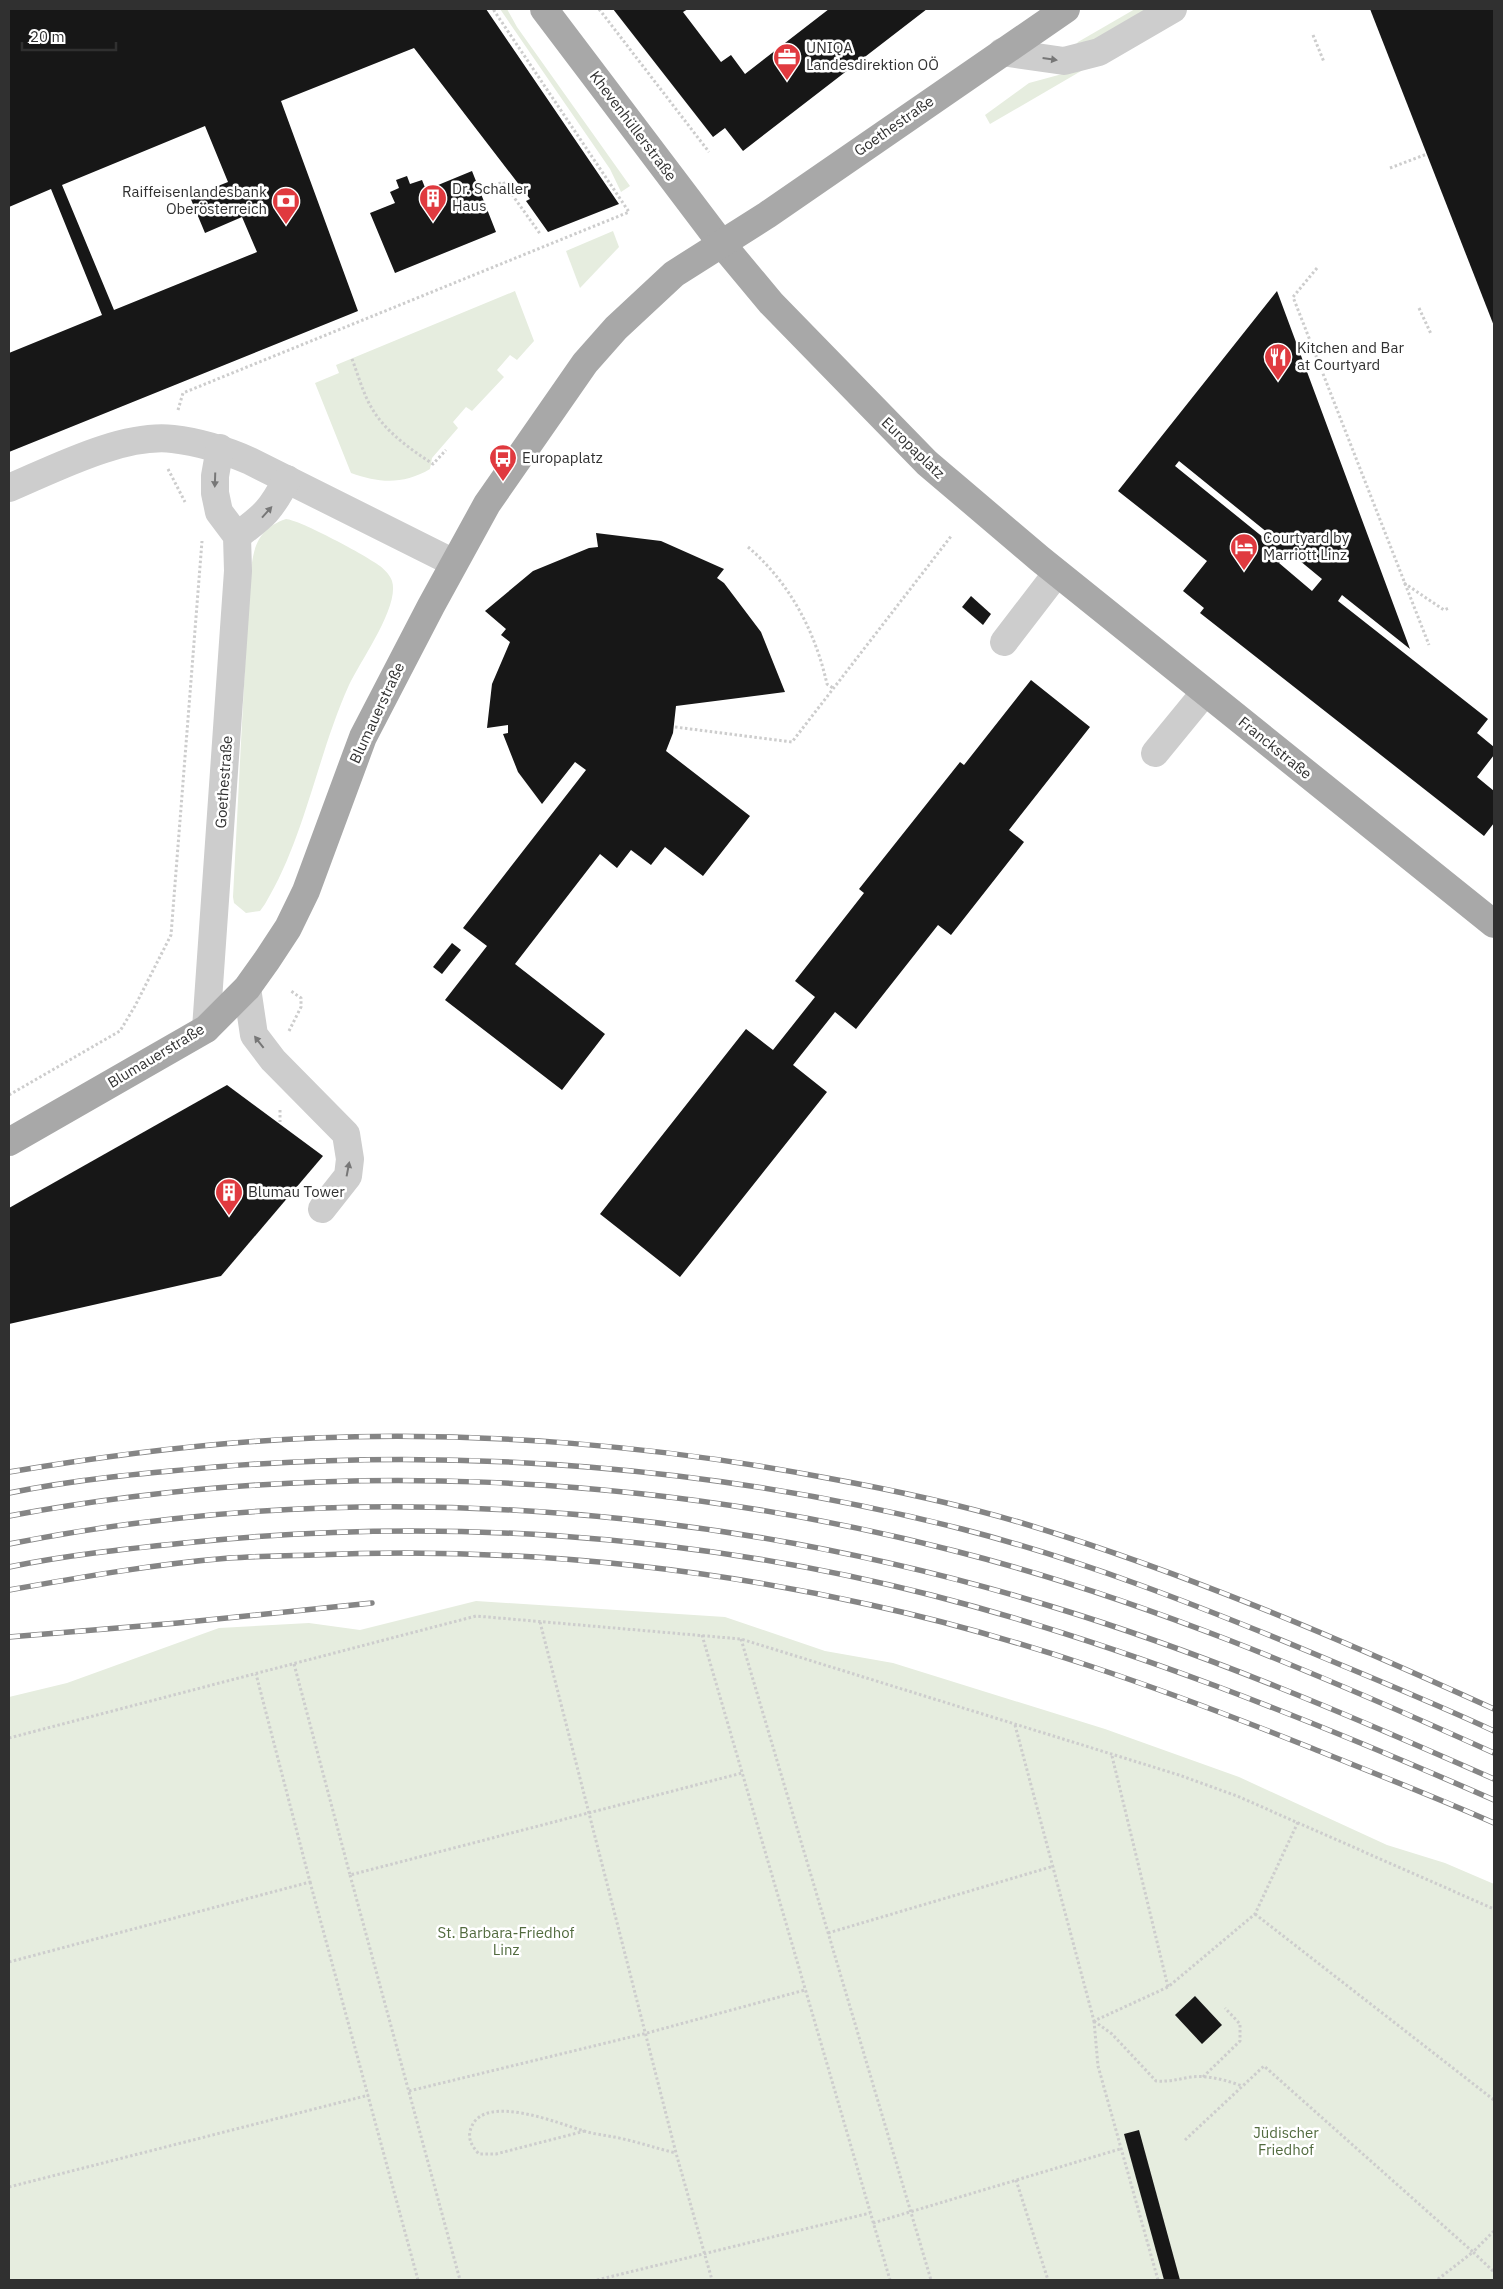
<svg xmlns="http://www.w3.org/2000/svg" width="1503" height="2289" font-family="'IBM Plex Sans',sans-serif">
	<rect width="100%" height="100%" fill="#fff"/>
	<!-- green -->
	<g fill="#e6eddf">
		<path d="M 500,9 L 507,9 L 517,27 L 630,186 L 621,192 L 610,169 Z"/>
		<path d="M 1135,9 L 1161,9 L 1103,43 L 1073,48 L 1078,42 Z"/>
		<path d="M 1088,67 L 990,124 L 985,115 L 1029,83 Z"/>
		<path d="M 613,231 L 619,247 L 580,288 L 566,251 Z"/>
		<path d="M 515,291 L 534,341 L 517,360 L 510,355 L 497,370 L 504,377 L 472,411 L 466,407 L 453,422 L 458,428 L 432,458 L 430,469 C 403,485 379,483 351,473 L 315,383 L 339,373 L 336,365 Z"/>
		<path d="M 286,519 C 300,520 367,556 380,566 C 385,570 390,575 392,581 C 400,606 361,660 349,685 C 317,756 305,838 265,904 L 260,911 L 246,913 L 234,903 L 233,897 L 249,588 C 253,557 251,531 286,519 Z"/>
		<path d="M 476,1601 L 725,1617 L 825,1651 L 893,1663 L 1105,1729 L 1239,1777 L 1387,1845 L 1445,1863 L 1494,1884 L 1494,2280 L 9,2280 L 9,1697 L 67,1683 L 219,1628 L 309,1623 L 360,1630 Z"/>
	</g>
	<!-- building -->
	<g fill="#171717" fill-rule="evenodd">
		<path d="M 9,9 L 486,9 L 619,204 L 548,232 L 526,201 L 530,199 L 414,48 L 281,101 L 358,311 L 9,452 L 9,353 L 102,315 L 51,189 L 9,207 ZM 205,126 L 228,182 L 190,197 L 205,233 L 242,217 L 257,252 L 114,310 L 62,185 Z"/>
		<path d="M 613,9 L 688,9 L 683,12 L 721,62 L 731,55 L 745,74 L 829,9 L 927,9 L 743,151 L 725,128 L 713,137 Z"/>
		<path d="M 1370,9 L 1494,9 L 1494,326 Z"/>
		<path d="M 472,171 L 496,232 L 395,273 L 370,213 L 395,203 L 390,192 L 399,188 L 396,180 L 407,176 L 410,184 L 422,180 L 426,190 Z"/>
		<path d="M 1277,291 L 1410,649 L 1342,595 L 1338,601 L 1488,719 L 1477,733 L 1494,747 L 1494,755 L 1477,777 L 1494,791 L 1494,823 L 1484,836 L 1200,613 L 1204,608 L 1183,591 L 1207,561 L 1118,491 ZM 1179,461 L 1268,533 L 1264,538 L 1175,466 ZM 1288,551 L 1322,579 L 1312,591 L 1279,563 Z"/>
		<path d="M 596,533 L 661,541 L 724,569 L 717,578 L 724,583 L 761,632 L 785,692 L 676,706 L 673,733 L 666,751 L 750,816 L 703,876 L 665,847 L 651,865 L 631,850 L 617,868 L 600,854 L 515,964 L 605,1034 L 562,1090 L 445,1000 L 487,946 L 463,928 L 586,770 L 575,762 L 542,804 L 518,772 L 503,734 L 508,733 L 508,725 L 487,728 L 492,684 L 510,642 L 501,635 L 506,629 L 485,611 L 533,571 L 589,548 L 598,547 Z"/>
		<path d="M 971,596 L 991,614 L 983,625 L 962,607 Z"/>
		<path d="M 1031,680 L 1090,727 L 1009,830 L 1024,842 L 951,935 L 938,925 L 856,1029 L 835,1012 L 793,1065 L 827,1092 L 680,1277 L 600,1214 L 746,1029 L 773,1050 L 815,997 L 795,981 L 864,893 L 859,889 L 960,762 L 964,765 Z"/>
		<path d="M 452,943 L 461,950 L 442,974 L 433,967 Z"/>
		<path d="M 227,1085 L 323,1156 L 221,1276 L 9,1324 L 9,1208 Z"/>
		<path d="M 1195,1996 L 1222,2025 L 1202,2044 L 1175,2015 Z"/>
		<path d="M 1139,2130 L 1180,2280 L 1164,2280 L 1124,2134 Z"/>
	</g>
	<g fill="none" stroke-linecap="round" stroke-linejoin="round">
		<!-- path -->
		<g stroke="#cdcdcd" stroke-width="3" stroke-dasharray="2.5 2.5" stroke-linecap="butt">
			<path d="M 599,9 L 709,152"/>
			<path d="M 1313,35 L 1324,62"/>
			<path d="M 1390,168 L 1427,154"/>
			<path d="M 480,191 L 503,182 L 541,235"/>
			<path d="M 1317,268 L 1293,297 L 1429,645"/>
			<path d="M 1419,308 L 1431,334"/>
			<path d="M 352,359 C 357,372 361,386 367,399 C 380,428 407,447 433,464 L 446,450"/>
			<path d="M 178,410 L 183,393 L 629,212 L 493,9"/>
			<path d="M 168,469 L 185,502"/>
			<path d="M 748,547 C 790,583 815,631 827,684 L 833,688"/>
			<path d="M 1404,583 L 1444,610 L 1449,608"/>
			<path d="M 675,727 L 792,742 L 952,535"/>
			<path d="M 289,1031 L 301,1007 L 301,998 L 291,991"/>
			<path d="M 9,1095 L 120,1031 L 135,1006 L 171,935 L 202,541"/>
			<path d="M 280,1110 L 280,1122"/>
			<path d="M 540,1622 L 676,2153 L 712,2280"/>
			<path d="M 702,1635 L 890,2280"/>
			<path d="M 741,1639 L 931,2280"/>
			<path d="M 294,1664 L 350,1875 L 742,1773"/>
			<path d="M 1015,1725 L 1094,2021 L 1168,1987"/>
			<path d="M 9,1738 L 476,1616 L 741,1639 L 1179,1775 L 1237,1796 L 1494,1909"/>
			<path d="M 1112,1756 L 1168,1987 L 1255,1914 L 1298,1822"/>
			<path d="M 350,1875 L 460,2280"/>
			<path d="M 310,1882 L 418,2280"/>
			<path d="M 1255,1914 L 1494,2100"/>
			<path d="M 828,1933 L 1054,1866"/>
			<path d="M 9,1962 L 310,1882 L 256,1674"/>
			<path d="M 1094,2021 L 1098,2066 L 1158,2280"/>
			<path d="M 1094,2021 L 1112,2034 L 1156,2081 C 1169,2082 1179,2079 1191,2077 C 1208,2075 1226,2080 1242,2086"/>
			<path d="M 1203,2077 L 1240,2041 L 1240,2024 L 1225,2008"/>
			<path d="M 409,2091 L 647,2033 L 805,1990"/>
			<path d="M 585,2131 L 496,2154 L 479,2154 C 472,2146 467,2139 471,2128 C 484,2092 560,2124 584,2131 C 593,2134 604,2135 614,2137 C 635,2141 655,2148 676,2153"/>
			<path d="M 1185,2140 L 1264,2066 L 1473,2252 L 1437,2280"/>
			<path d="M 1016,2180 L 1048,2280"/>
			<path d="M 9,2187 L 369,2095"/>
			<path d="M 873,2223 L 1120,2149"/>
			<path d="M 1494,2231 L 1473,2252 L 1494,2272"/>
			<path d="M 597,2280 L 870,2213"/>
		</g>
		<!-- minor -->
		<g stroke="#cdcdcd" stroke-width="28">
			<path d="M 1002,52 L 1064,61 L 1099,52 L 1173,9"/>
			<path d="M 9,488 C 54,469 123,433 173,439 C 200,442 225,450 250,461 L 454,563"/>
			<path d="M 237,536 C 265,515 271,510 287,479"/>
			<path d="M 1004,642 L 1057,573"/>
			<path d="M 1155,753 L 1205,692"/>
			<path d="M 247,988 L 254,1035 L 273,1060 L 346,1134 L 350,1159 L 348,1176 L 322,1209"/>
			<path d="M 206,1029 L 238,571 L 237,536 L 219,512 L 215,493 L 215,476 L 220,448"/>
		</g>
		<!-- major -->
		<g stroke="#a8a8a8" stroke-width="28">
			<path d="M 544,9 L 721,243 L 771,303 L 927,463 L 1040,559 L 1494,924"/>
			<path d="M 9,1142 L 206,1029 L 247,988 L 267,960 L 288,928 L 306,891 L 363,737 L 431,606 L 487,504 L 585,363 L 616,328 L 674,274 L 767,215 L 1066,9"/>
		</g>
		<!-- rail casing -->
		<g stroke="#858585" stroke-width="5.5">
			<g id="rail">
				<path d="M 9,1472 C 110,1455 212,1442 314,1438 C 484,1431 661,1446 827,1478 C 893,1490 958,1504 1022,1523 C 1184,1572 1340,1639 1494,1709"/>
				<path d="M 9,1493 C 77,1479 146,1473 215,1467 C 465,1447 719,1467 962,1529 C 1082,1560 1197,1605 1310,1652 C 1372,1678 1434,1703 1494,1731"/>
				<path d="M 9,1516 C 321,1458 648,1472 955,1551 C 1141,1598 1319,1674 1494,1753"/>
				<path d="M 9,1544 C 351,1476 717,1504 1050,1606 C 1202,1652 1349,1715 1494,1779"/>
				<path d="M 9,1567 C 67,1555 125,1549 184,1543 C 433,1517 688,1533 931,1595 C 1122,1644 1314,1721 1494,1800"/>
				<path d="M 9,1590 C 82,1577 155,1564 229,1558 C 257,1556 286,1556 314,1555 C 501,1547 688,1564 871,1605 C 1022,1638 1166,1690 1309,1747 C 1371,1772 1433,1796 1494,1823"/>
				<path d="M 9,1637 L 178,1623 L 372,1603"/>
			</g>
		</g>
		<!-- rail -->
		<use href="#rail" stroke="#fff" stroke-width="4" stroke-dasharray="11" stroke-linecap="butt"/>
	</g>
	<!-- one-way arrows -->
	<defs><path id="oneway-solid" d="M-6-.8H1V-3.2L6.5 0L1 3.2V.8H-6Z" transform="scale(1.25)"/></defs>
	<g fill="#777">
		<use href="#oneway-solid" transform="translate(1050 59) rotate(8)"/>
		<use href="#oneway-solid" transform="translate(215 480) rotate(92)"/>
		<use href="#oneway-solid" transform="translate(267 512) rotate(-48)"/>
		<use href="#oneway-solid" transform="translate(259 1042) rotate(-128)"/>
		<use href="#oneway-solid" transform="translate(348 1169) rotate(-79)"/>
	</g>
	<!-- icons -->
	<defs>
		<g id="office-pin" transform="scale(1.4375)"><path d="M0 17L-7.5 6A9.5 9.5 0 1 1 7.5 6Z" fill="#e03a3f" stroke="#fff"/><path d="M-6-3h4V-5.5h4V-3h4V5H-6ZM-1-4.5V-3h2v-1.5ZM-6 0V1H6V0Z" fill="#fff"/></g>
		<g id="building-pin" transform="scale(1.4375)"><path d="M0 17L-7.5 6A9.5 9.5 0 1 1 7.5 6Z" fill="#e03a3f" stroke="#fff"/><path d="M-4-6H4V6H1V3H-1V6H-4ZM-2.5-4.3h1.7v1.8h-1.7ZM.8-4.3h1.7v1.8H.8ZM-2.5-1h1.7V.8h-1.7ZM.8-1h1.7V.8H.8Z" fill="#fff"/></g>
		<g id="bank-pin" transform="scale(1.4375)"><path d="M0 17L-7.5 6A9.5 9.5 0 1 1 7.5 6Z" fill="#e03a3f" stroke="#fff"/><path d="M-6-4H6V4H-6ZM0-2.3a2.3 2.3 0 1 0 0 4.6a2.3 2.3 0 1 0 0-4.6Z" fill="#fff"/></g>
		<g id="restaurant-pin" transform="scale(1.4375)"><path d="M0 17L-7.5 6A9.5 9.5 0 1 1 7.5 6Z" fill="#e03a3f" stroke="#fff"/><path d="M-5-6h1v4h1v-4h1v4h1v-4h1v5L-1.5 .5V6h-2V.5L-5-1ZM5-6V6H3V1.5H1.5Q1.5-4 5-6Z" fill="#fff"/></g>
		<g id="bus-pin" transform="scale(1.4375)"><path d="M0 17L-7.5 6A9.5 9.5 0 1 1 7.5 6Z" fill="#e03a3f" stroke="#fff"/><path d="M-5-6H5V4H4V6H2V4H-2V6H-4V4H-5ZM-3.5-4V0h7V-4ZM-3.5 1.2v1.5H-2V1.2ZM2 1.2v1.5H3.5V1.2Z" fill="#fff"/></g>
		<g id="hotel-pin" transform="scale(1.4375)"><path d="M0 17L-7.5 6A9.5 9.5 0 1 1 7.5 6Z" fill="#e03a3f" stroke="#fff"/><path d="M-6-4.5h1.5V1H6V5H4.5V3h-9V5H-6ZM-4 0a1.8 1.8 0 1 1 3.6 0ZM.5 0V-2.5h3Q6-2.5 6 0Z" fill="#fff"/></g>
	</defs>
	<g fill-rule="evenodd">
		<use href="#office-pin" x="787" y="57"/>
		<use href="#building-pin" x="433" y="198"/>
		<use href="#bank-pin" x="286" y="201"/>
		<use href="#restaurant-pin" x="1278" y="357"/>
		<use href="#bus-pin" x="503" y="458"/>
		<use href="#hotel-pin" x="1244" y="547"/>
		<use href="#building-pin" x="229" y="1192"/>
	</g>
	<g text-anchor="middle" stroke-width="5" stroke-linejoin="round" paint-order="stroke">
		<!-- poi labels -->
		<g font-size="15" fill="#303030" stroke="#fff" text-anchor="start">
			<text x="806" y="53">UNIQA<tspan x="806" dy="17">Landesdirektion OÖ</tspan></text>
			<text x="452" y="194">Dr. Schaller<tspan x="452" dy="17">Haus</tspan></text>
			<text x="267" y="197" text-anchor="end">Raiffeisenlandesbank<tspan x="267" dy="17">Oberösterreich</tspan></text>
			<text x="1297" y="353">Kitchen and Bar<tspan x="1297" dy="17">at Courtyard</tspan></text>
			<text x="522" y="463">Europaplatz</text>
			<text x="1263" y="543">Courtyard by<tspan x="1263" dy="17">Marriott Linz</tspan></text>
			<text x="248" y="1197">Blumau Tower</text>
		</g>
		<!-- street labels -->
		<g font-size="15" fill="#303030" stroke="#fff">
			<text transform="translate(633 126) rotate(53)" y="5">Khevenhüllerstraße</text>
			<text transform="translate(894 126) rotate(-35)" y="5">Goethestraße</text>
			<text transform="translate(913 448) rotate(44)" y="5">Europaplatz</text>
			<text transform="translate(377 713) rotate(-65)" y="5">Blumauerstraße</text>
			<text transform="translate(1275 748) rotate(39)" y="5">Franckstraße</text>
			<text transform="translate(224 782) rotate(-86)" y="5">Goethestraße</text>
			<text transform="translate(156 1056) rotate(-31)" y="5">Blumauerstraße</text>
		</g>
		<!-- park labels -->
		<g font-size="15" fill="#526b3f" stroke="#fff">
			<text x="506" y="1938">St. Barbara-Friedhof<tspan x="506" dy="17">Linz</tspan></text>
			<text x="1286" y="2138">Jüdischer<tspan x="1286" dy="17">Friedhof</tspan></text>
		</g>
	</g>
	<!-- border -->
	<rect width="1503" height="2289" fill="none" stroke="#303030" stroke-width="20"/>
	<!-- scale -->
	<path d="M22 42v8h94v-8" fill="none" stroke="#303030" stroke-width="2.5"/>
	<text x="30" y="42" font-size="15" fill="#303030" stroke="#ffffff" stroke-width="4" paint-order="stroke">20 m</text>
</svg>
